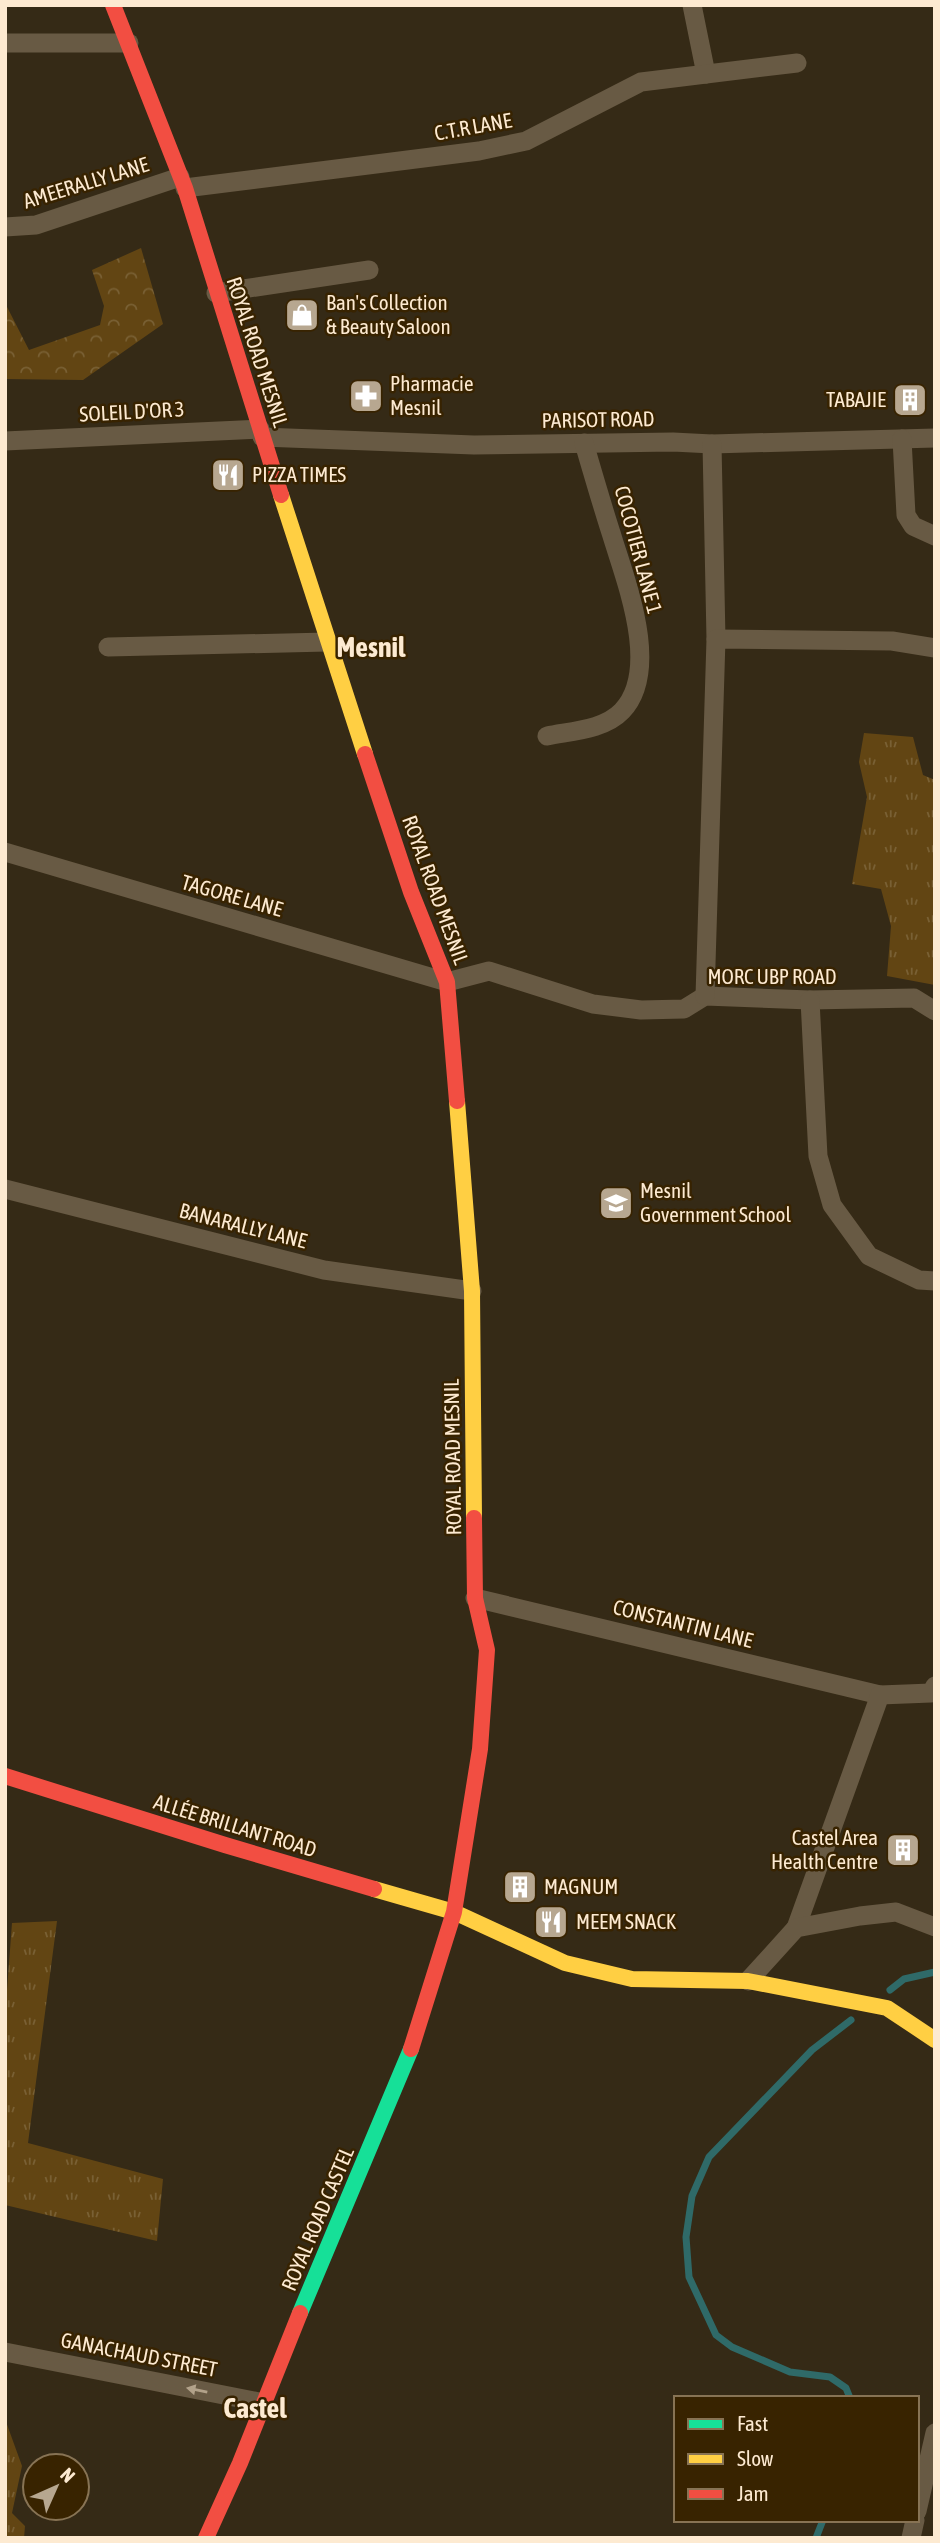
<svg xmlns="http://www.w3.org/2000/svg" width="940" height="2543" font-family="'Asap Condensed',sans-serif">
	<defs>
		<pattern id="grass-tufts" width="24" height="20" patternUnits="userSpaceOnUse" patternTransform="scale(1.75)"><rect width="24" height="20" fill="#624513"/><path d="M3 7l-1-3M5 7V3M7 7l1-3M15 17l-1-3M17 17v-4M19 17l1-3" fill="none" stroke="#796034"/></pattern>
		<pattern id="forest-crowns" width="20" height="18" patternUnits="userSpaceOnUse" patternTransform="scale(1.75)"><rect width="20" height="18" fill="#624513"/><path d="M2 6a3 3 0 1 1 6 0M12 15a3 3 0 1 1 6 0" fill="none" stroke="#796034"/></pattern>
	</defs>
	<rect width="100%" height="100%" fill="#352a16"/>
	<!-- grass -->
	<g fill="url(#grass-tufts)">
		<path d="M 864,733 L 913,737 L 923,775 L 935,780 L 935,985 L 887,976 L 891,926 L 881,889 L 852,884 L 867,797 L 859,762 Z"/>
		<path d="M 57,1921 L 28,2143 L 163,2179 L 157,2241 L 5,2205 L 5,2017 L 12,1923 Z"/>
		<path d="M 5,2419 L 22,2466 L 12,2513 L 25,2526 L 24,2538 L 5,2538 Z"/>
	</g>
	<!-- forest -->
	<path fill="url(#forest-crowns)" d="M 141,248 L 163,324 L 83,380 L 5,379 L 5,303 L 29,350 L 100,325 L 104,306 L 92,270 Z"/>
	<g fill="none" stroke-linecap="round" stroke-linejoin="round">
		<!-- stream -->
		<g stroke="#2f6a68" stroke-width="7">
			<path d="M 890,1990 L 904,1979 L 935,1972"/>
			<path d="M 850,2398 L 846,2388 L 830,2377 L 790,2372 L 732,2347 L 716,2335 L 689,2277 L 686,2237 L 692,2196 L 709,2157 L 812,2050 L 851,2020"/>
			<path d="M 816,2538 L 823,2520"/>
		</g>
		<!-- street -->
		<g stroke="#685a44" stroke-width="19">
			<path d="M 692,5 L 706,74"/>
			<path d="M 5,43 L 129,43"/>
			<path d="M 185,188 L 479,151 L 526,141 L 641,82 L 797,63"/>
			<path d="M 5,227 L 36,225 L 180,177"/>
			<path d="M 216,293 L 369,270"/>
			<path d="M 262,437 L 474,445 L 673,442 L 712,444 L 935,438"/>
			<path d="M 902,439 L 906,515 L 913,526 L 935,536"/>
			<path d="M 5,441 L 260,429"/>
			<path d="M 712,444 L 716,639"/>
			<path d="M 108,647 L 327,642"/>
			<path d="M 547,736 C 571,731 604,730 622,711 C 661,670 626,582 612,536 C 602,505 593,474 584,443"/>
			<path d="M 5,852 L 447,982 L 489,971 L 593,1004 L 641,1010 L 684,1009 L 705,996 L 810,1000 L 914,998 L 935,1011"/>
			<path d="M 705,996 L 716,639 L 892,641 L 935,648"/>
			<path d="M 810,1000 L 818,1156 L 832,1205 L 869,1256 L 919,1280 L 935,1281"/>
			<path d="M 5,1189 L 324,1270 L 472,1291"/>
			<path d="M 475,1598 L 880,1695"/>
			<path d="M 796,1928 L 880,1695 L 931,1693 L 935,1686"/>
			<path d="M 748,1981 L 796,1928 L 860,1916 L 896,1912 L 935,1927"/>
			<path d="M 5,2352 L 264,2403"/>
			<path d="M 917,2511 L 935,2433"/>
			<path d="M 911,2538 L 915,2520"/>
		</g>
		<!-- fast -->
		<path stroke="#16e098" stroke-width="16" d="M 300,2313 L 411,2049"/>
		<!-- slow -->
		<g stroke="#ffcf43" stroke-width="16">
			<path d="M 281,495 L 365,754"/>
			<path d="M 457,1101 L 472,1291 L 474,1518"/>
			<path d="M 374,1889 L 454,1912 L 565,1963 L 632,1979 L 748,1981 L 887,2008 L 935,2040"/>
		</g>
		<!-- jam -->
		<g stroke="#f24e42" stroke-width="16">
			<path d="M 113,5 L 185,188 L 281,495"/>
			<path d="M 365,754 L 411,892 L 447,982 L 457,1101"/>
			<path d="M 5,1776 L 225,1845 L 374,1889"/>
			<path d="M 411,2049 L 454,1912 L 480,1749 L 487,1650 L 475,1598 L 474,1518"/>
			<path d="M 206,2538 L 240,2463 L 300,2313"/>
		</g>
	</g>
	<!-- one-way arrows -->
	<defs><path id="oneway-solid" d="M-6-.8H1V-3.2L6.5 0L1 3.2V.8H-6Z" transform="scale(1.75)"/></defs>
	<use fill="#b2a28a" href="#oneway-solid" transform="translate(197 2390) rotate(-169)"/>
	<!-- icons -->
	<defs>
		<g id="shop-square" transform="scale(1.75)"><rect x="-9" y="-9" width="18" height="18" rx="4" fill="#b7a790" stroke="#382300"/><path d="M-5-2.5h2.3a2.7 3.5 0 0 1 5.4 0H5L5.5 6h-11ZM-1.5-2.5h3a1.5 2.3 0 0 0-3 0Z" fill="#fff"/></g>
		<g id="pharmacy-square" transform="scale(1.75)"><rect x="-9" y="-9" width="18" height="18" rx="4" fill="#b7a790" stroke="#382300"/><path d="M-2-6h4v4h4v4h-4v4h-4v-4h-4v-4h4Z" fill="#fff"/></g>
		<g id="building-square" transform="scale(1.75)"><rect x="-9" y="-9" width="18" height="18" rx="4" fill="#b7a790" stroke="#382300"/><path d="M-4-6H4V6H1V3H-1V6H-4ZM-2.5-4.3h1.7v1.8h-1.7ZM.8-4.3h1.7v1.8H.8ZM-2.5-1h1.7V.8h-1.7ZM.8-1h1.7V.8H.8Z" fill="#fff"/></g>
		<g id="restaurant-square" transform="scale(1.75)"><rect x="-9" y="-9" width="18" height="18" rx="4" fill="#b7a790" stroke="#382300"/><path d="M-5-6h1v4h1v-4h1v4h1v-4h1v5L-1.5 .5V6h-2V.5L-5-1ZM5-6V6H3V1.5H1.5Q1.5-4 5-6Z" fill="#fff"/></g>
		<g id="school-square" transform="scale(1.75)"><rect x="-9" y="-9" width="18" height="18" rx="4" fill="#b7a790" stroke="#382300"/><path d="M0-5L7-2L0 1L-7-2ZM-4 1L0 2.5L4 1V4Q0 6-4 4Z" fill="#fff"/></g>
	</defs>
	<g fill-rule="evenodd">
		<use href="#shop-square" x="302" y="315"/>
		<use href="#pharmacy-square" x="366" y="396"/>
		<use href="#building-square" x="910" y="400"/>
		<use href="#restaurant-square" x="228" y="475"/>
		<use href="#school-square" x="616" y="1203"/>
		<use href="#building-square" x="903" y="1850"/>
		<use href="#building-square" x="520" y="1887"/>
		<use href="#restaurant-square" x="551" y="1922"/>
	</g>
	<g text-anchor="middle" stroke-width="5" stroke-linejoin="round" paint-order="stroke">
		<!-- street labels -->
		<g font-size="21" fill="#fdead1" stroke="#382300">
			<text transform="translate(473 127) rotate(-10)" y="7">C.T.R LANE</text>
			<text transform="translate(86 183) rotate(-17)" y="7">AMEERALLY LANE</text>
			<text transform="translate(257 352) rotate(72)" y="7">ROYAL ROAD MESNIL</text>
			<text transform="translate(132 412) rotate(-3)" y="7">SOLEIL D'OR 3</text>
			<text transform="translate(598 420) rotate(-1)" y="7">PARISOT ROAD</text>
			<text transform="translate(638 550) rotate(75)" y="7">COCOTIER LANE 1</text>
			<text transform="translate(435 890) rotate(70)" y="7">ROYAL ROAD MESNIL</text>
			<text transform="translate(232 896) rotate(16)" y="7">TAGORE LANE</text>
			<text x="772" y="984">MORC UBP ROAD</text>
			<text transform="translate(243 1226) rotate(14)" y="7">BANARALLY LANE</text>
			<text transform="translate(453 1457) rotate(-91)" y="7">ROYAL ROAD MESNIL</text>
			<text transform="translate(683 1624) rotate(14)" y="7">CONSTANTIN LANE</text>
			<text transform="translate(235 1826) rotate(17)" y="7">ALLÉE BRILLANT ROAD</text>
			<text transform="translate(318 2219) rotate(-67)" y="7">ROYAL ROAD CASTEL</text>
			<text transform="translate(139 2355) rotate(11)" y="7">GANACHAUD STREET</text>
		</g>
		<!-- poi labels -->
		<g font-size="21" fill="#fdead1" stroke="#382300" text-anchor="start">
			<text x="326" y="310">Ban's Collection<tspan x="326" dy="24">&amp; Beauty Saloon</tspan></text>
			<text x="390" y="391">Pharmacie<tspan x="390" dy="24">Mesnil</tspan></text>
			<text x="886" y="407" text-anchor="end">TABAJIE</text>
			<text x="252" y="482">PIZZA TIMES</text>
			<text x="640" y="1198">Mesnil<tspan x="640" dy="24">Government School</tspan></text>
			<text x="878" y="1845" text-anchor="end">Castel Area<tspan x="878" dy="24">Health Centre</tspan></text>
			<text x="544" y="1894">MAGNUM</text>
			<text x="576" y="1929">MEEM SNACK</text>
		</g>
		<!-- district labels -->
		<g font-size="28" font-weight="bold" fill="#fdead1" stroke="#382300">
			<text x="371" y="657">Mesnil</text>
			<text x="255" y="2418">Castel</text>
		</g>
	</g>
	<!-- border -->
	<rect width="940" height="2543" fill="none" stroke="#fdead1" stroke-width="14"/>
	<!-- legend -->
	<rect x="674" y="2396" width="245" height="126" fill="#382300" stroke="#877354" stroke-width="2"/>
	<rect x="688" y="2419" width="35" height="10" fill="#16e098" stroke="#877354" stroke-width="2"/>
	<text x="737" y="2431" font-size="21" fill="#fdead1">Fast</text>
	<rect x="688" y="2454" width="35" height="10" fill="#ffcf43" stroke="#877354" stroke-width="2"/>
	<text x="737" y="2466" font-size="21" fill="#fdead1">Slow</text>
	<rect x="688" y="2489" width="35" height="10" fill="#f24e42" stroke="#877354" stroke-width="2"/>
	<text x="737" y="2501" font-size="21" fill="#fdead1">Jam</text>
	<!-- north arrow -->
	<g transform="translate(56 2487) rotate(45)"><circle r="33" fill="#382300" stroke="#877354" stroke-width="2"/>
	<path d="M0-5L12 26L0 18L-12 26Z" fill="#b7a790"/>
	<text y="-10" font-size="19" font-weight="bold" text-anchor="middle" fill="#fdead1">N</text>
	</g>
</svg>
